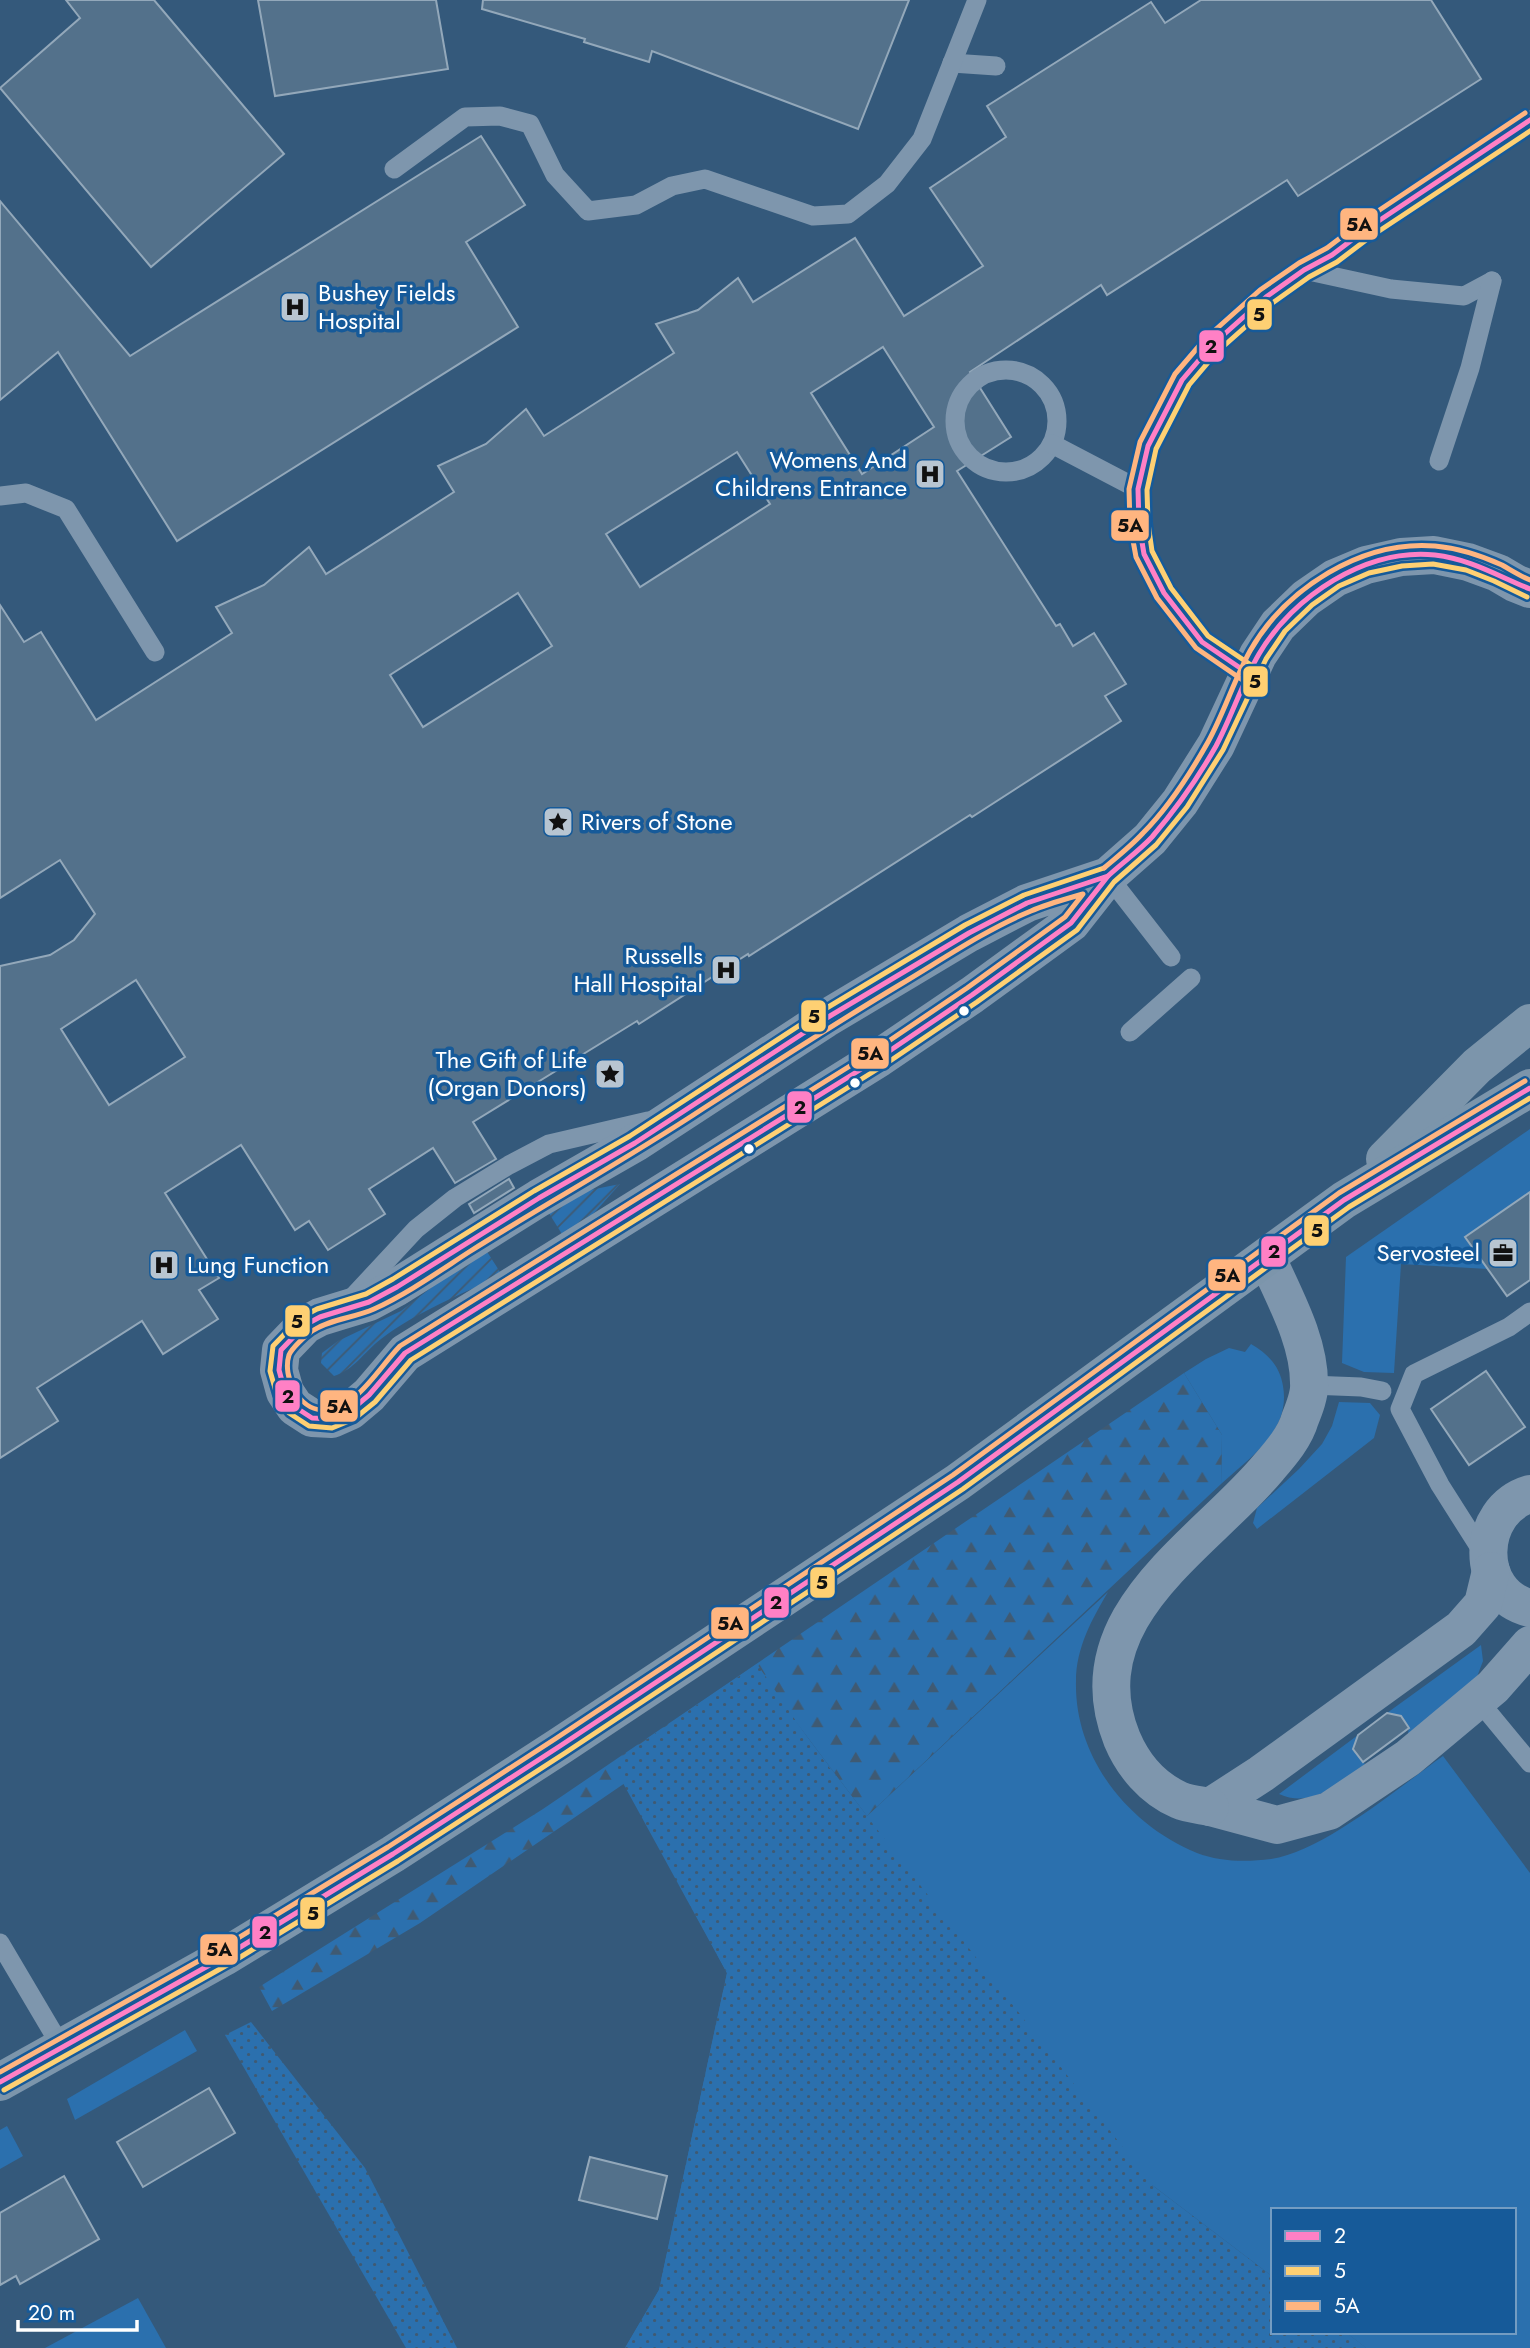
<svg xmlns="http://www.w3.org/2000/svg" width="1530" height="2348" font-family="Jost,sans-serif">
	<defs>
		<pattern id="forest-firs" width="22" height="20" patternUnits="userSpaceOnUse" patternTransform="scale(1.75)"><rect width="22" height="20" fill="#2b70ae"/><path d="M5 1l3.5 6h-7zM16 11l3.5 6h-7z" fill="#3f5a73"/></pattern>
		<pattern id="park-dots" width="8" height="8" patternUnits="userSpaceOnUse" patternTransform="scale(1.75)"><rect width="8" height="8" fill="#2b70ae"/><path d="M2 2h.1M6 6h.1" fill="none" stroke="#3f5a73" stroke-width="1.8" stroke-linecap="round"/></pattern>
		<pattern id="garden-furrows" width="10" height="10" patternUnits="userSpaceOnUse" patternTransform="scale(1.75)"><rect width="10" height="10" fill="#2b70ae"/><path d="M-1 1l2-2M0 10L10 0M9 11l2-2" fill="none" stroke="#3f5a73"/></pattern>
	</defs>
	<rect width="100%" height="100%" fill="#34597b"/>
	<!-- grass -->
	<g fill="#2b70ae">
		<path d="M 1530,1129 L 1530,1192 L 1465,1237 L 1488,1269 L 1401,1264 L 1394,1373 L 1364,1372 L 1342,1363 L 1346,1257 Z"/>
		<path d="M 1251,1344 C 1268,1354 1280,1366 1283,1386 C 1291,1431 1250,1457 1221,1484 L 1222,1435 L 1184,1373 L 1206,1359 L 1229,1348 L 1245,1352 Z"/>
		<path d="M 1339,1402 L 1370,1403 L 1380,1415 L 1374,1438 L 1257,1529 L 1253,1523 L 1257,1508 L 1299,1469 L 1322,1444 L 1332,1426 Z"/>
		<path d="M 1108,1592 C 1092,1619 1076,1648 1076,1681 C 1074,1757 1128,1825 1197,1853 C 1220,1862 1247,1862 1271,1859 C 1324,1851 1399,1787 1443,1756 L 1530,1873 L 1530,2348 L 1366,2348 L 1345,2332 L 1514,2332 L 1514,2210 L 1273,2210 L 1273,2277 L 1152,2185 L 1068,2194 L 796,1722 L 867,1816 Z"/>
		<path d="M 1481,1645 L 1483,1661 L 1475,1682 L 1407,1740 L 1409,1727 L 1401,1716 L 1387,1713 Z"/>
		<path d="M 1358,1735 L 1353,1749 L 1365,1764 C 1341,1783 1312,1809 1279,1794 Z"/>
		<path d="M 185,2030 L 197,2051 L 75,2120 L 67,2099 Z"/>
		<path d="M 7,2126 L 23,2156 L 0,2169 L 0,2130 Z"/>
		<path d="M 138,2298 L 166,2348 L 45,2348 Z"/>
	</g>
	<!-- forest -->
	<path fill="url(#forest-firs)" d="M 1184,1373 L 1222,1435 L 1221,1484 L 867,1816 L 796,1722 L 796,1956 L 1273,2277 L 1273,2332 L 1345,2332 L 1366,2348 L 625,2348 L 659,2290 L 727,1973 L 625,1783 L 420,1923 L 272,2011 L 259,1987 L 543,1809 Z"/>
	<!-- park -->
	<g fill="url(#park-dots)">
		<path d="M 757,1664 L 815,1749 L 1152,2185 L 1273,2277 L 1273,2332 L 1345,2332 L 1366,2348 L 625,2348 L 659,2290 L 727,1973 L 612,1763 Z"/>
		<path d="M 251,2022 L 365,2168 L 457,2348 L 406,2348 L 225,2035 Z"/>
	</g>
	<!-- garden -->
	<g fill="url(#garden-furrows)">
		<path d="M 620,1184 L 595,1212 L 565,1239 L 547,1210 L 585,1191 Z"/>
		<path d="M 484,1247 L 502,1275 C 462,1294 416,1312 381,1339 C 364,1352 354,1370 334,1376 L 321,1363 L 322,1353 L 338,1341 L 401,1311 Z"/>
	</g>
	<!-- building -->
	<g fill="#53718b" stroke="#93a8ba" stroke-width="2" fill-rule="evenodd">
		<path d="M 66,0 L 154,0 L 284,154 L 151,267 L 0,88 L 80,18 Z"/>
		<path d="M 258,0 L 436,0 L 448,69 L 275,96 Z"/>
		<path d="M 483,0 L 909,0 L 858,129 L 652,51 L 649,62 L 584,42 L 585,39 L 482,9 Z"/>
		<path d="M 1201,0 L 1431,0 L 1481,79 L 1298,196 L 1287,180 L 1107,295 L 1101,285 L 970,372 L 1011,437 L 957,471 L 1056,626 L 1060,624 L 1073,646 L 1094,633 L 1126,684 L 1105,696 L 1121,721 L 972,817 L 970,815 L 749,956 L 748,954 L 639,1024 L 637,1021 L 473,1122 L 496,1159 L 455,1183 L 433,1148 L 369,1189 L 385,1214 L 328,1250 L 309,1221 L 295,1230 L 241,1145 L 165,1193 L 219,1278 L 199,1290 L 218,1319 L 163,1354 L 142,1321 L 37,1388 L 58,1421 L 0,1458 L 0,966 L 50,955 L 74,940 L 95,914 L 60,860 L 0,898 L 0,605 L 24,642 L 41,632 L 96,720 L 232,633 L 216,607 L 264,585 L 309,547 L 326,574 L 454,492 L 438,466 L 486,444 L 526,409 L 544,436 L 674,353 L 656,324 L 698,310 L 738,278 L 753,302 L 855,238 L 904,316 L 983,266 L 930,188 L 1006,137 L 987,106 L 1151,2 L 1165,23 ZM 883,347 L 934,427 L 862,474 L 811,393 ZM 737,452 L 770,504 L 640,587 L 606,534 ZM 518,593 L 552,646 L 423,727 L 390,675 ZM 136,980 L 185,1057 L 109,1105 L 61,1029 Z"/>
		<path d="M 481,136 L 525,205 L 466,242 L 518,327 L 177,541 L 58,352 L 0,400 L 0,201 L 130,356 Z"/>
		<path d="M 509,1179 L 514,1188 L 474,1213 L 469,1204 Z"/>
		<path d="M 1530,1192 L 1530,1280 L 1507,1296 L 1465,1237 Z"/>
		<path d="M 1486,1371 L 1525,1427 L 1469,1465 L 1431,1409 Z"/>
		<path d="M 1387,1713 L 1401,1716 L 1409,1728 L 1363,1762 L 1353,1749 L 1358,1735 Z"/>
		<path d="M 209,2088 L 235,2133 L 143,2187 L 117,2142 Z"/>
		<path d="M 590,2157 L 667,2176 L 657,2219 L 579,2200 Z"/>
		<path d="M 64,2176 L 99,2239 L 20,2284 L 16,2276 L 0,2285 L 0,2213 Z"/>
	</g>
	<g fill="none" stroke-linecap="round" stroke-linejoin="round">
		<!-- lane -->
		<g stroke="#7e96ad" stroke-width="19">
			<path d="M 952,63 L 996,66"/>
			<path d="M 394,169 L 465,117 L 500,116 L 530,124 L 555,175 L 588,211 L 636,205 L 672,186 L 705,179 L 813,216 L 848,214 L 887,184 L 922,139 L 977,0"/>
			<path d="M 1304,270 L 1391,289 L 1464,296 L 1492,281"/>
			<circle cx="1006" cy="421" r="51"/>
			<path d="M 1052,444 L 1138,489"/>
			<path d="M 1439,461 L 1470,368 L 1492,281"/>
			<path d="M 0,496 L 26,493 L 66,509 L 155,652"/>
			<path d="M 1249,674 L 1202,642 L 1164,593 L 1144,554 L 1139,524 L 1138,489 L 1148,446 L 1182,380 L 1211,346 L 1266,297 L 1304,270 L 1332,255 L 1365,230 L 1530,120"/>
			<path d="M 1108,876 L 1171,957"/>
			<path d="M 1130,1032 L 1191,978"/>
			<path d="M 349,1301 L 416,1229 L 455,1198 L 509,1165 L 549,1144 L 648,1121"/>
			<path d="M 1310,1385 L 1361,1387 L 1382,1391"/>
			<path d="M 1485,1556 L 1440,1485 L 1400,1409 L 1414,1374 L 1509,1327 L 1530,1312"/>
			<path d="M 1478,1700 L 1530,1763"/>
			<path d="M 0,1943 L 62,2048"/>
		</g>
		<!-- street -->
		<g stroke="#7e96ad" stroke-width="38">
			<path d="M 1108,876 L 1027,903 L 969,933 L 825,1019 L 635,1143 L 539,1198 L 397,1287 L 369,1302 L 320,1317 L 305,1325 L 281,1350 L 279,1370 L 285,1392 L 295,1407 L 312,1418 L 332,1419 L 350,1411 L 369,1395 L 405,1353 L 879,1058 L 972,995 L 1071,923 L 1108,876 L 1150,839 L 1180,802 L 1216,745 L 1258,655 L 1278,625 L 1306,598 L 1335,578 L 1366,565 L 1401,557 L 1434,555 L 1468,562 L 1498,573 L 1515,583 L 1530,589"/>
			<path d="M 1530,1494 C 1476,1510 1473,1594 1530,1608"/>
			<path d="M 1491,1571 L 1483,1604 L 1461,1629 L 1261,1774 L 1210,1807 L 1277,1825 L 1329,1811 L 1408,1758 L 1493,1687 L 1530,1645"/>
			<path d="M 1210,1807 C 1200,1805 1188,1804 1179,1800 C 1152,1788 1133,1765 1122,1739 C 1073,1617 1203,1546 1268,1468 C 1280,1454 1295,1437 1300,1419 C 1304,1409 1310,1394 1309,1383 C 1309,1340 1284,1297 1267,1258"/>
		</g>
		<!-- primary -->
		<g stroke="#7c95ab" stroke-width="38">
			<path d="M 1385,1159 L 1477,1066 L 1530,1023"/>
			<path d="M 0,2082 L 224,1957 L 393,1854 L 560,1746 L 958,1482 L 1344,1200 L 1530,1088"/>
		</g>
		<!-- bus-1 casing -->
		<g stroke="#165a99" stroke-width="10">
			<g id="bus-1">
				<path d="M 1249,674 L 1202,642 L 1164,593 L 1144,554 L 1139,524 L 1138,489 L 1148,446 L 1182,380 L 1211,346 L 1266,297 L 1304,270 L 1332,255 L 1365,230 L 1530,120"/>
				<path d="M 1108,876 L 1071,923 L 972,995 L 879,1058 L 405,1353 L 369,1395 L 350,1411 L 332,1419 L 312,1418 L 295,1407 L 285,1392 L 279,1370 L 281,1350 L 305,1325 L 320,1317 L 369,1302 L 397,1287 L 539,1198 L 635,1143 L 825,1019 L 969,933 L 1027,903 Z"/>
				<path d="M 1108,876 C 1122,863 1139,851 1152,837 C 1176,809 1198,778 1216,746 C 1232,716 1242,683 1259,654 C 1293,596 1366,548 1435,555 C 1470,559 1498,576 1530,589"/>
				<path d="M 0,2082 L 224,1957 L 393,1854 L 560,1746 L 958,1482 L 1344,1200 L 1530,1088"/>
			</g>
		</g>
		<!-- bus-2 casing -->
		<g stroke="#165a99" stroke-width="10">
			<g id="bus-2">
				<path d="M 1254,667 L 1208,636 L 1171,588 L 1152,551 L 1148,523 L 1147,490 L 1156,449 L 1189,385 L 1217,352 L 1271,304 L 1309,277 L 1337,262 L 1370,237 L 1530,131"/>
				<path d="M 1104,868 L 1024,895 L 965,925 L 820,1012 L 630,1136 L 534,1191 L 393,1279 L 366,1294 L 317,1309 L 300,1318 L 273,1346 L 270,1371 L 277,1395 L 289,1413 L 309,1426 L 332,1428 L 354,1419 L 375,1402 L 411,1360 L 884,1065 L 977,1002 L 1077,930 L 1114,882 L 1156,845 L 1187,807 L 1223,750 L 1266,659 L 1285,631 L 1312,605 L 1339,586 L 1369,573 L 1402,566 L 1433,564 L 1466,570 L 1494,581 L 1527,597"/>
				<path d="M 4,2090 L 229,1964 L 398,1861 L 565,1753 L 963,1489 L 1349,1207 L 1530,1098"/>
			</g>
		</g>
		<!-- bus-3 casing -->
		<g stroke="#165a99" stroke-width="10">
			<g id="bus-3">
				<path d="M 1244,681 L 1196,648 L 1157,598 L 1136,557 L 1130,524 L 1129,489 L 1140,442 L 1175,374 L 1205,339 L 1260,290 L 1299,263 L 1327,248 L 1360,223 L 1525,113"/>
				<path d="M 1104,868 C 1117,857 1131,846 1143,833 C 1169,807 1190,774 1208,742 C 1224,713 1234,680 1250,651 C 1286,588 1362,540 1435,546 C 1457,548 1482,556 1502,565 C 1511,570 1520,576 1530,580"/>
				<path d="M 1083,894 L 1065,917 L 967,988 L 874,1051 L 400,1346 C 379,1367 356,1411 322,1410 C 299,1409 282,1377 289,1355 C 292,1348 305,1336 312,1331 C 330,1319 354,1318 374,1309 C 407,1294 438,1272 469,1252 C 547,1203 627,1159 704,1108 C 769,1066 834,1024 901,984 C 943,959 985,930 1031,911 C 1047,904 1066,899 1083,894 Z"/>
				<path d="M 0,2072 L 220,1949 L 388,1847 L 555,1739 L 953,1475 L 1339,1193 L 1525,1081"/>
			</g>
		</g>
		<!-- bus-1 -->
		<use href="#bus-1" stroke="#ff80c5" stroke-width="5"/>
		<!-- bus-2 -->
		<use href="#bus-2" stroke="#fed073" stroke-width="5"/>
		<!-- bus-3 -->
		<use href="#bus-3" stroke="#ffb580" stroke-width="5"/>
	</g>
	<!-- icons -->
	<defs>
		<g id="hospital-square" transform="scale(1.575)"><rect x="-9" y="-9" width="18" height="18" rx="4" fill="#b8c5d1" stroke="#165a99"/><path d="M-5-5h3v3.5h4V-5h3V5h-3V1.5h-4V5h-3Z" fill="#111"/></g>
		<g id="sight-square" transform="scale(1.575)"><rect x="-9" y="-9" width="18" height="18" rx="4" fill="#b8c5d1" stroke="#165a99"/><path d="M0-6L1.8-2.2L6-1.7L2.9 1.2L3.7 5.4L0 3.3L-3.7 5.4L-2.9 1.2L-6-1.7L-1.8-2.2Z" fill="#111"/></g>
		<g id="office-square" transform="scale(1.575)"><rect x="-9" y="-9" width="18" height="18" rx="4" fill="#b8c5d1" stroke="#165a99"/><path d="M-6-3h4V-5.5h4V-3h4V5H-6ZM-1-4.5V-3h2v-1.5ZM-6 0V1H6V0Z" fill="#111"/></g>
	</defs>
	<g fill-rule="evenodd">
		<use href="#hospital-square" x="295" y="307"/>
		<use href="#hospital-square" x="930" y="474"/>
		<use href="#sight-square" x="558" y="822"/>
		<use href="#hospital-square" x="726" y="970"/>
		<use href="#sight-square" x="610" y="1074"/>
		<use href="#office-square" x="1503" y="1253"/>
		<use href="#hospital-square" x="164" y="1265"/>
	</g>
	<!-- markers -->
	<g fill="#fff" stroke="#165a99" stroke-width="2.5">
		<circle cx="964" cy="1011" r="6"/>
		<circle cx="855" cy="1083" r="6"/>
		<circle cx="749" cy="1149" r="6"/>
	</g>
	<g text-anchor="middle" stroke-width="7" stroke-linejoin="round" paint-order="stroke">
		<!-- poi labels -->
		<g font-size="24" fill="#fff" stroke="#165a99" text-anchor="end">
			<text x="318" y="301" text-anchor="start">Bushey Fields<tspan x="318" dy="28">Hospital</tspan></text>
			<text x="907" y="468">Womens And<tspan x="907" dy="28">Childrens Entrance</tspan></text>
			<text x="581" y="830" text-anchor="start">Rivers of Stone</text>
			<text x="703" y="964">Russells<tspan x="703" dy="28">Hall Hospital</tspan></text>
			<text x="587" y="1068">The Gift of Life<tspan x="587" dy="28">(Organ Donors)</tspan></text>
			<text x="1480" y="1261">Servosteel</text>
			<text x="187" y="1273" text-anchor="start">Lung Function</text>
		</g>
	</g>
	<g stroke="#165a99" stroke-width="2.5">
		<rect x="1339" y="207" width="40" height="34" rx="7" fill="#ffb580"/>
		<rect x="1246" y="298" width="27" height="33" rx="7" fill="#fed073"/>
		<rect x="1198" y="329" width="27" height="34" rx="7" fill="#ff80c5"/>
		<rect x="1110" y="509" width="40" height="33" rx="7" fill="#ffb580"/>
		<rect x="1242" y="665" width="27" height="33" rx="7" fill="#fed073"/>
		<rect x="800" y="999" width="27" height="34" rx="7" fill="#fed073"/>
		<rect x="850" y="1037" width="40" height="33" rx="7" fill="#ffb580"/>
		<rect x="786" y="1090" width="27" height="34" rx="7" fill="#ff80c5"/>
		<rect x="1303" y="1214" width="27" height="33" rx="7" fill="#fed073"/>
		<rect x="1260" y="1235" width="27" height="33" rx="7" fill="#ff80c5"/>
		<rect x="1207" y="1258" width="40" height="34" rx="7" fill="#ffb580"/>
		<rect x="284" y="1304" width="27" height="34" rx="7" fill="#fed073"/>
		<rect x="274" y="1379" width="27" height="34" rx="7" fill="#ff80c5"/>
		<rect x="319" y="1389" width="40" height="34" rx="7" fill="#ffb580"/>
		<rect x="809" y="1566" width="27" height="33" rx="7" fill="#fed073"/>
		<rect x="763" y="1586" width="27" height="33" rx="7" fill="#ff80c5"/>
		<rect x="710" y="1606" width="40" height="34" rx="7" fill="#ffb580"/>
		<rect x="299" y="1896" width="27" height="34" rx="7" fill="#fed073"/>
		<rect x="251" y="1915" width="27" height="34" rx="7" fill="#ff80c5"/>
		<rect x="199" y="1933" width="40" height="33" rx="7" fill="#ffb580"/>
	</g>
	<g font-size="19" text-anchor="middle" font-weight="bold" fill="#111">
		<text x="1359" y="231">5A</text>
		<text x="1259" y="321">5</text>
		<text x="1211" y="353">2</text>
		<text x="1130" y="532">5A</text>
		<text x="1255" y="688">5</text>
		<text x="814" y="1023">5</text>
		<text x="870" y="1060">5A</text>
		<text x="800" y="1114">2</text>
		<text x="1317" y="1237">5</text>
		<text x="1274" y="1258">2</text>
		<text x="1227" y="1282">5A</text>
		<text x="297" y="1328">5</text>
		<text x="288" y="1403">2</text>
		<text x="339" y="1413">5A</text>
		<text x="822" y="1589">5</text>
		<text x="776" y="1609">2</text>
		<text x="730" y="1630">5A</text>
		<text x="313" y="1920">5</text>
		<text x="265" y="1939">2</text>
		<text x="219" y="1956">5A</text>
	</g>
	<!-- legend -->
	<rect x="1271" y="2208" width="245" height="126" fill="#165a99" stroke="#739cc2" stroke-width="2"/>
	<rect x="1285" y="2231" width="35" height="10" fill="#ff80c5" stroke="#739cc2" stroke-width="2"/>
	<text x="1334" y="2243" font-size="21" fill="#ffffff">2</text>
	<rect x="1285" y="2266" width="35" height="10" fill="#fed073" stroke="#739cc2" stroke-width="2"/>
	<text x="1334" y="2278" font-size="21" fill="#ffffff">5</text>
	<rect x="1285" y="2301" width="35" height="10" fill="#ffb580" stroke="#739cc2" stroke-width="2"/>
	<text x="1334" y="2313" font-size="21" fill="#ffffff">5A</text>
	<!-- scale -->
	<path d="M18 2320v10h119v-10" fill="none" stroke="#ffffff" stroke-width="3.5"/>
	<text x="28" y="2320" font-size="21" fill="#ffffff" stroke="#165a99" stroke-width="5" paint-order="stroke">20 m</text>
</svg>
